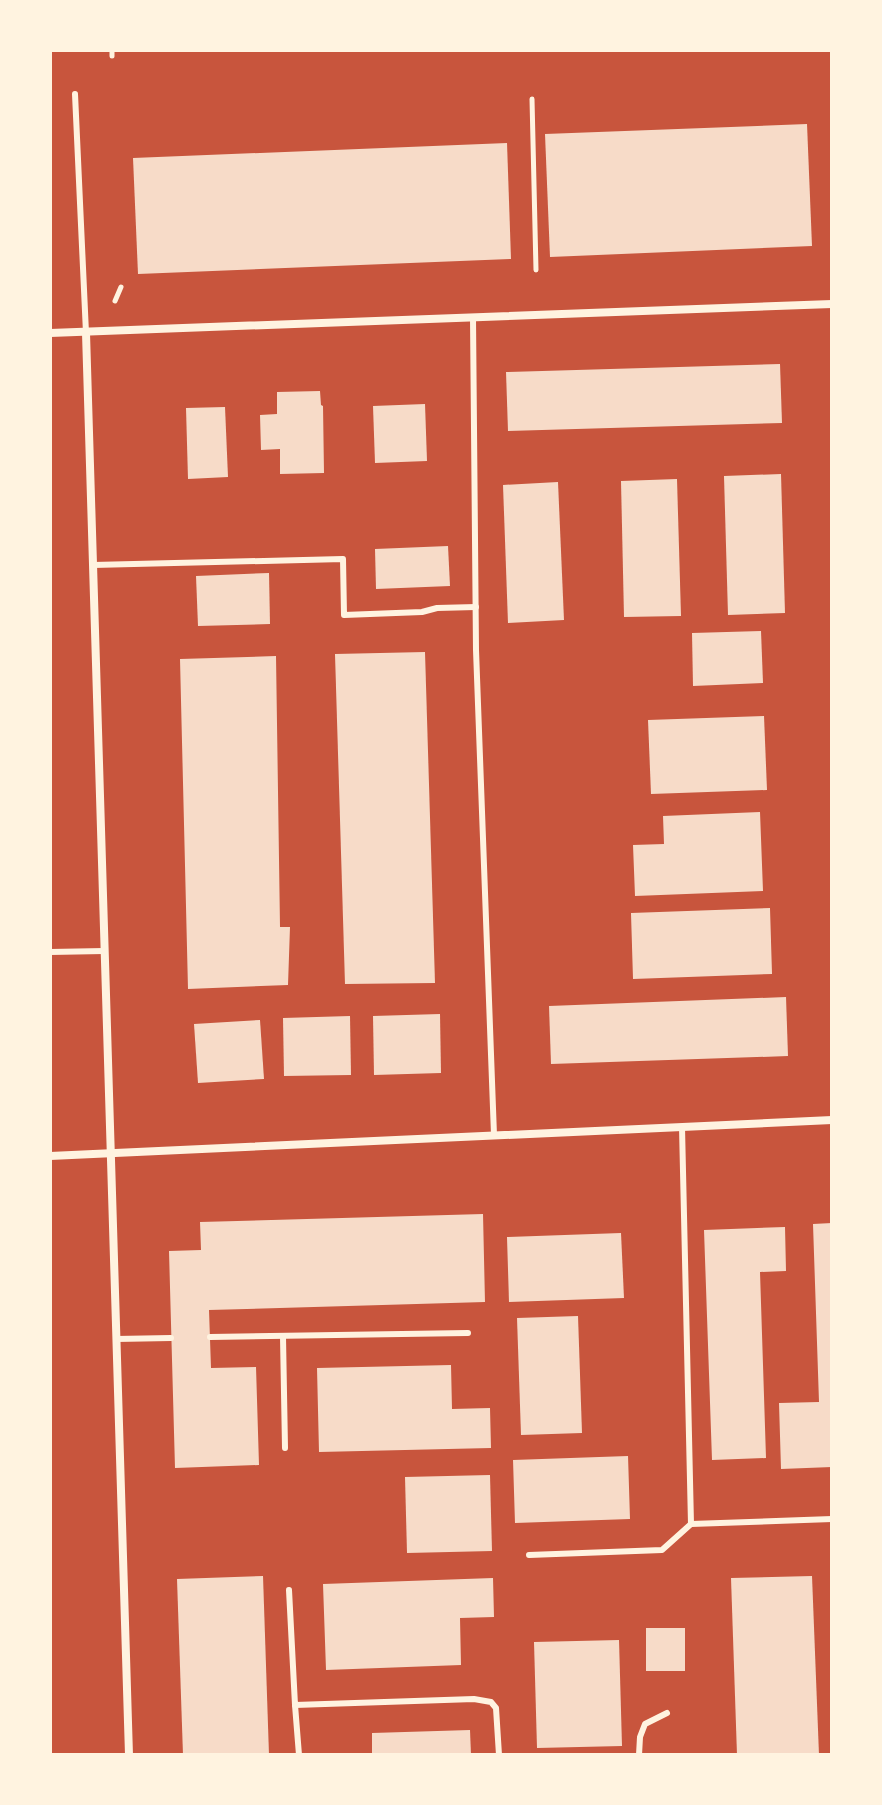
<svg xmlns="http://www.w3.org/2000/svg" width="882" height="1805" font-family="Montserrat,sans-serif">
	<rect width="100%" height="100%" fill="#c8553d"/>
	<!-- building -->
	<g fill="#f7dbc8">
		<path d="M 807,124 L 812,246 L 550,257 L 545,134 Z"/>
		<path d="M 507,143 L 511,259 L 138,274 L 133,158 Z"/>
		<path d="M 780,364 L 782,423 L 508,431 L 506,372 Z"/>
		<path d="M 320,391 L 321,405 L 323,406 L 324,473 L 280,474 L 280,449 L 261,450 L 260,415 L 277,414 L 277,392 Z"/>
		<path d="M 425,404 L 427,461 L 375,463 L 373,406 Z"/>
		<path d="M 225,407 L 228,477 L 188,479 L 186,408 Z"/>
		<path d="M 781,474 L 785,613 L 728,615 L 724,476 Z"/>
		<path d="M 677,479 L 681,616 L 624,617 L 621,481 Z"/>
		<path d="M 558,482 L 564,620 L 508,623 L 503,485 Z"/>
		<path d="M 448,546 L 450,586 L 376,589 L 375,549 Z"/>
		<path d="M 269,573 L 270,624 L 198,626 L 196,576 Z"/>
		<path d="M 761,631 L 763,683 L 693,686 L 692,633 Z"/>
		<path d="M 425,652 L 435,983 L 345,984 L 335,654 Z"/>
		<path d="M 276,656 L 280,927 L 290,927 L 288,985 L 188,989 L 180,659 Z"/>
		<path d="M 764,716 L 767,790 L 651,794 L 648,720 Z"/>
		<path d="M 760,812 L 763,891 L 635,896 L 633,845 L 664,844 L 663,816 Z"/>
		<path d="M 770,908 L 772,974 L 633,979 L 631,913 Z"/>
		<path d="M 786,997 L 788,1056 L 551,1064 L 549,1006 Z"/>
		<path d="M 440,1014 L 441,1073 L 374,1075 L 373,1016 Z"/>
		<path d="M 350,1016 L 351,1075 L 284,1076 L 283,1018 Z"/>
		<path d="M 260,1020 L 264,1079 L 198,1083 L 194,1024 Z"/>
		<path d="M 483,1214 L 485,1302 L 209,1310 L 211,1368 L 256,1367 L 259,1465 L 175,1468 L 169,1251 L 201,1250 L 200,1222 Z"/>
		<path d="M 832,1223 L 832,1467 L 781,1469 L 779,1403 L 819,1402 L 813,1224 Z"/>
		<path d="M 785,1227 L 786,1271 L 760,1272 L 766,1458 L 712,1460 L 704,1230 Z"/>
		<path d="M 621,1233 L 624,1298 L 509,1302 L 507,1237 Z"/>
		<path d="M 578,1316 L 582,1433 L 521,1435 L 517,1318 Z"/>
		<path d="M 451,1365 L 452,1409 L 490,1408 L 491,1448 L 319,1452 L 317,1368 Z"/>
		<path d="M 628,1456 L 630,1519 L 515,1523 L 513,1460 Z"/>
		<path d="M 490,1475 L 492,1551 L 407,1553 L 405,1477 Z"/>
		<path d="M 263,1576 L 269,1755 L 183,1755 L 177,1579 Z"/>
		<path d="M 812,1576 L 819,1755 L 737,1755 L 731,1578 Z"/>
		<path d="M 493,1578 L 494,1617 L 460,1618 L 461,1665 L 326,1670 L 323,1584 Z"/>
		<rect x="646" y="1628" width="39" height="43"/>
		<path d="M 619,1640 L 622,1746 L 537,1748 L 534,1642 Z"/>
		<path d="M 470,1730 L 471,1755 L 372,1755 L 372,1733 Z"/>
	</g>
	<g fill="none" stroke-linecap="round" stroke-linejoin="round">
		<!-- path -->
		<g stroke="#fff3e0" stroke-width="5">
			<path d="M 112,50 L 112,56"/>
			<path d="M 532,99 L 536,270"/>
			<path d="M 115,301 L 121,287"/>
		</g>
		<!-- service -->
		<g stroke="#fff3e0" stroke-width="6">
			<path d="M 75,94 L 86,333"/>
			<path d="M 473,318 L 476,650 L 494,1135"/>
			<path d="M 93,565 L 343,559 L 344,615 L 422,612 L 437,608 L 476,607"/>
			<path d="M 50,952 L 104,951"/>
			<path d="M 682,1127 L 691,1524"/>
			<path d="M 210,1337 L 468,1333"/>
			<path d="M 283,1337 L 285,1448"/>
			<path d="M 116,1339 L 171,1338"/>
			<path d="M 529,1555 L 662,1550 L 691,1524 L 832,1519"/>
			<path d="M 289,1590 L 295,1705 L 474,1699 L 491,1702 L 496,1708 L 499,1755"/>
			<path d="M 295,1705 L 299,1755"/>
			<path d="M 639,1755 L 640,1737 L 645,1724 L 667,1713"/>
		</g>
		<!-- minor -->
		<g stroke="#fff3e0" stroke-width="8">
			<path d="M 50,333 L 832,304"/>
			<path d="M 86,333 L 129,1755"/>
			<path d="M 50,1156 L 832,1120"/>
		</g>
	</g>
	<!-- border -->
	<rect width="882" height="1805" fill="none" stroke="#fff3e0" stroke-width="104"/>
</svg>
